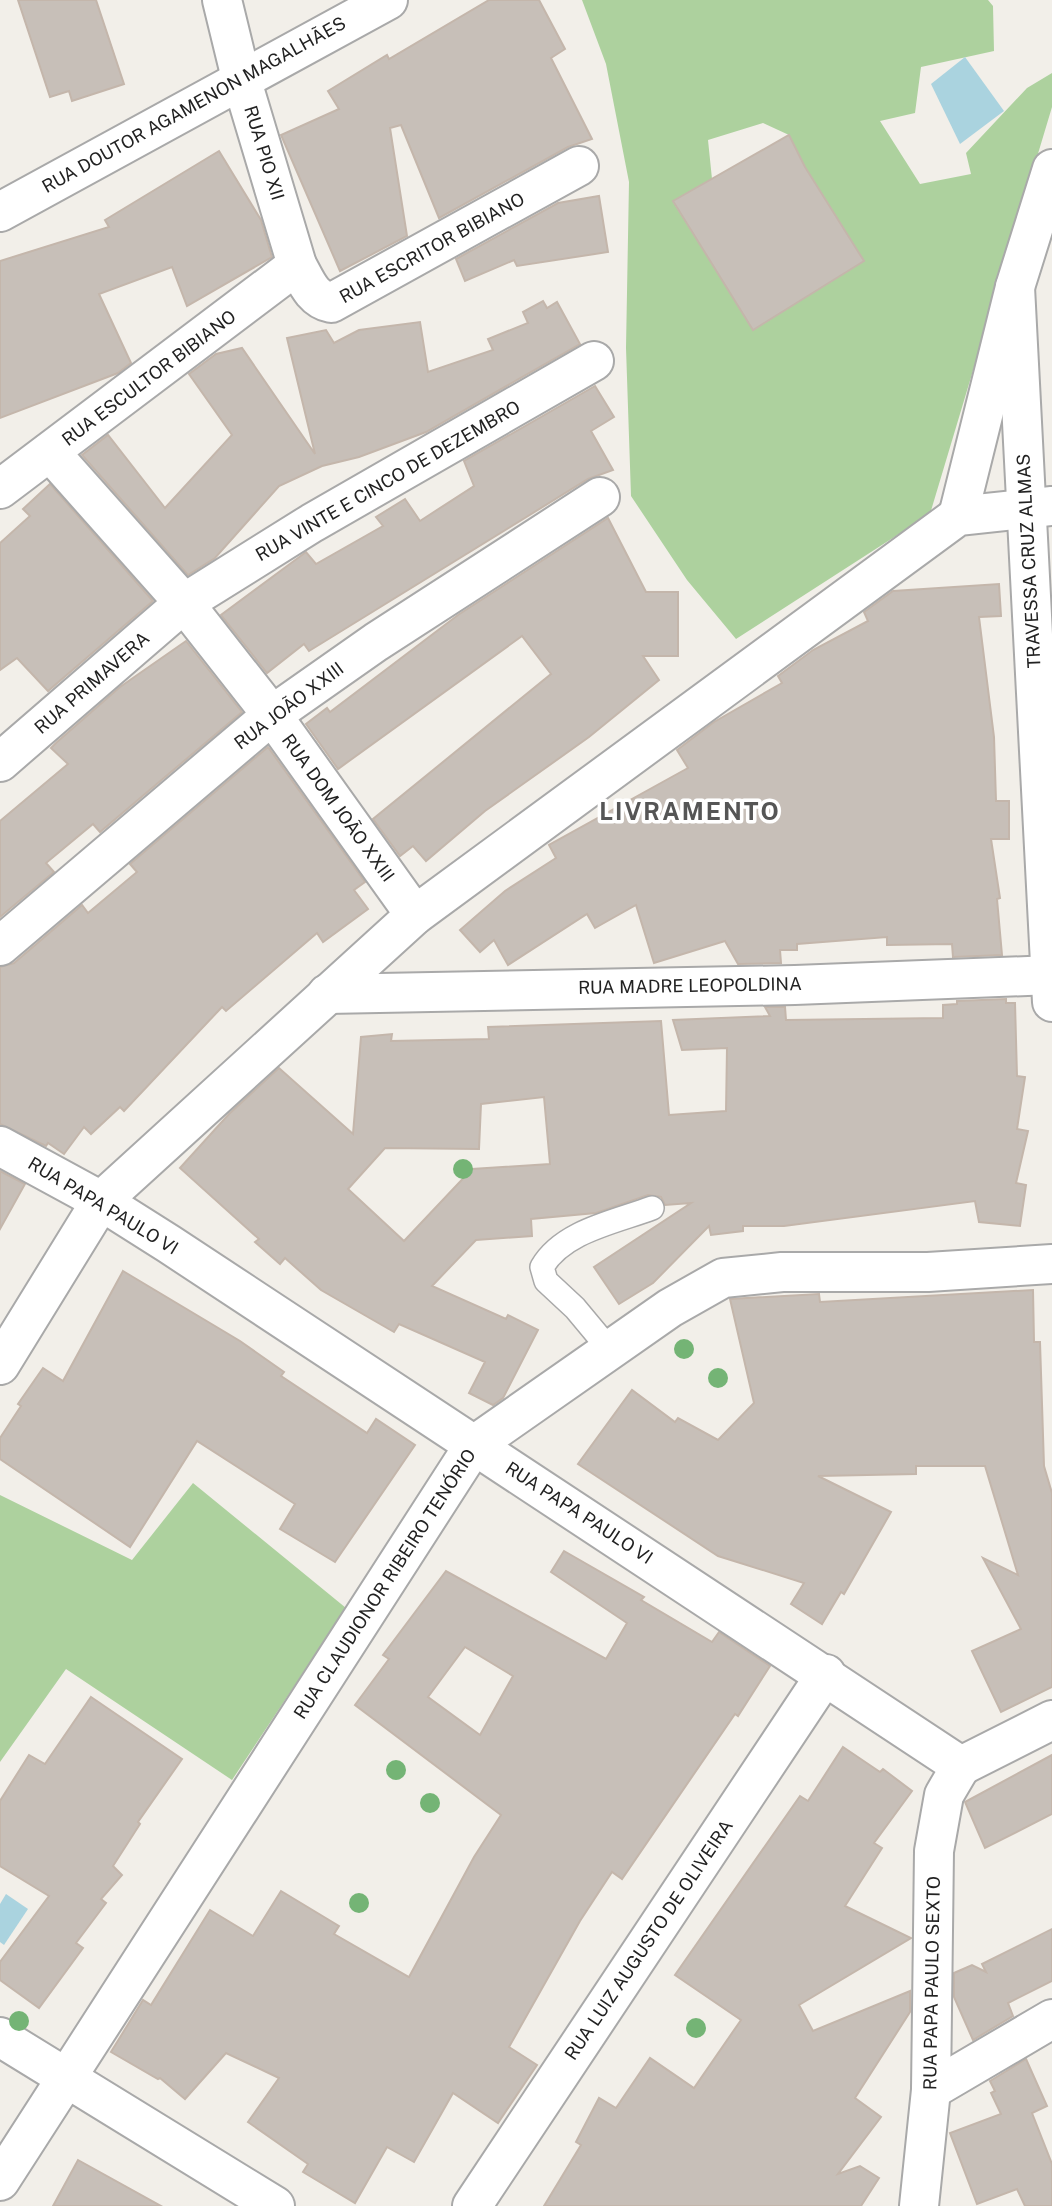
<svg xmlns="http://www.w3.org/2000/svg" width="1052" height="2206" font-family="'Public Sans',sans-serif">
	<rect width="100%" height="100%" fill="#f2efe9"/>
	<!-- forest -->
	<g fill="#add19e" fill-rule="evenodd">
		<path d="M 582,0 L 988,0 L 993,6 L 994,51 L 921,67 L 915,113 L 880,121 L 920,184 L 971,174 L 966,153 L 1027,88 L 1052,73 L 1052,107 L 930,514 L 736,639 L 687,580 L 631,496 L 626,348 L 629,182 L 606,64 ZM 763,123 L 789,135 L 805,167 L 753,329 L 673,202 L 712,179 L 708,140 Z"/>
		<path d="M 193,1483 L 346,1608 L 232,1780 L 66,1669 L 0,1762 L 0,1495 L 132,1560 Z"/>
	</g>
	<!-- water -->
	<g fill="#aad3df">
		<path d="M 965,57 L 1004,111 L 960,144 L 931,84 Z"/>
		<path d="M 6,1894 L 28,1909 L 4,1945 L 0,1942 L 0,1904 Z"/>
	</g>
	<!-- building -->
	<g fill="#c7bfb8" stroke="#c4b6ab" stroke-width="2" fill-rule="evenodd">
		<path d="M 18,0 L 96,0 L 124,84 L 72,101 L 69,91 L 50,97 Z"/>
		<path d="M 489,0 L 539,0 L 565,49 L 551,58 L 592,139 L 568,147 L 439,218 L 401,125 L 390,128 L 407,236 L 340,271 L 281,135 L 339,109 L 328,91 L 387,55 L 389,59 Z"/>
		<path d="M 789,135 L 805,167 L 864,261 L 753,330 L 673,201 Z"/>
		<path d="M 219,151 L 261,220 L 272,257 L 187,306 L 172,267 L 99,294 L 131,363 L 118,373 L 0,418 L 0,261 L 109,227 L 105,220 Z"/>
		<path d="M 599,196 L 608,252 L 517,266 L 514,260 L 465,281 L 456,259 L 558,203 Z"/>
		<path d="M 543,301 L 547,308 L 557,302 L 580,344 L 426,432 L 359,457 L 322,466 L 279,486 L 215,558 L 188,575 L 82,455 L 108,435 L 165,508 L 232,435 L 189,374 L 216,354 L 242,348 L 315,454 L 287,338 L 326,330 L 334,343 L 359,330 L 420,322 L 428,372 L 493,350 L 488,339 L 528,323 L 523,312 Z"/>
		<path d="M 595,386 L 614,417 L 591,431 L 613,470 L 588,479 L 309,651 L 304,644 L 267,673 L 221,615 L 306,552 L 316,564 L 383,526 L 376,517 L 405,499 L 420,521 L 474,486 L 464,461 Z"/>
		<path d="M 50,484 L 153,601 L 48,691 L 17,658 L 0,670 L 0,543 L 30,516 L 23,509 Z"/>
		<path d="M 608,518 L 646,592 L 678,592 L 678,656 L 643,656 L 659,680 L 589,737 L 485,811 L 426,861 L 413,846 L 400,856 L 373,819 L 551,674 L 522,636 L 338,769 L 306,724 L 327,708 L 330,712 L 458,615 Z"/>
		<path d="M 999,584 L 1001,616 L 979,617 L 994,737 L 996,801 L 1009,801 L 1009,839 L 991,839 L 1000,898 L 997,899 L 1002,955 L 953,957 L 952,944 L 887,945 L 887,937 L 797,944 L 797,950 L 780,950 L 781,963 L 738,964 L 725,941 L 654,963 L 636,905 L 595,928 L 587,914 L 508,965 L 494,940 L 480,952 L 460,930 L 505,891 L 556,858 L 549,845 L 688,768 L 677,750 L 714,722 L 782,683 L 778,676 L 813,650 L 868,621 L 864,612 L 893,591 Z"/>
		<path d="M 186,641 L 242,712 L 100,832 L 93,824 L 46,863 L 54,872 L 0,917 L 0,821 L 68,764 L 51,748 L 57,742 L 120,687 Z"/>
		<path d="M 268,747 L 365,882 L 354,890 L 368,909 L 323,942 L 317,933 L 226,1011 L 222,1007 L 124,1111 L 120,1107 L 91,1134 L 84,1127 L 64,1154 L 48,1143 L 46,1146 L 0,1124 L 0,967 L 14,963 L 82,905 L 88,913 L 137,872 L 130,864 Z"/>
		<path d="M 1006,999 L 1006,1003 L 1015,1003 L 1017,1076 L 1025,1077 L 1017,1129 L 1028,1131 L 1016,1183 L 1026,1185 L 1020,1226 L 979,1222 L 975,1201 L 784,1226 L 743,1226 L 743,1231 L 711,1235 L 709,1226 L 653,1283 L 619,1304 L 594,1267 L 691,1203 L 665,1205 L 661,1197 L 648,1195 L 596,1213 L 531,1219 L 532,1236 L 476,1240 L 432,1286 L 506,1319 L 508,1315 L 538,1330 L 503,1398 L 493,1405 L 469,1393 L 485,1362 L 399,1324 L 394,1332 L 321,1290 L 285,1258 L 280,1264 L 255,1242 L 259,1239 L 180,1168 L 229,1114 L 279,1068 L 353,1134 L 361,1037 L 392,1034 L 391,1041 L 489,1039 L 488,1027 L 661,1021 L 669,1115 L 726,1111 L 727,1048 L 682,1050 L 673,1020 L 770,1016 L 765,1007 L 785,1007 L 786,1020 L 943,1018 L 943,1005 L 957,1004 L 957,1001 ZM 544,1097 L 550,1164 L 472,1169 L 404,1241 L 348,1189 L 385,1148 L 479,1149 L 481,1104 Z"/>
		<path d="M 0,1171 L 25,1184 L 0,1229 Z"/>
		<path d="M 123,1271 L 240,1341 L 284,1372 L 281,1376 L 367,1433 L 376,1419 L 415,1445 L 335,1562 L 280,1529 L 295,1504 L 197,1441 L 130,1547 L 0,1459 L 0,1438 L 21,1406 L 18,1404 L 43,1368 L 63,1381 Z"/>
		<path d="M 1033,1290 L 1034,1342 L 1040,1342 L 1044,1466 L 1052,1493 L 1052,1687 L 1001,1712 L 972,1651 L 1021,1629 L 983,1558 L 1018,1575 L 985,1466 L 916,1466 L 916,1474 L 818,1476 L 891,1512 L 844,1594 L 841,1592 L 822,1624 L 791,1604 L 804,1583 L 718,1556 L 578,1464 L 632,1390 L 675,1422 L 678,1418 L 718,1440 L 754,1403 L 730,1299 L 819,1294 L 820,1302 Z"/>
		<path d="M 564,1551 L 644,1597 L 641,1600 L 712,1642 L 719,1632 L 770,1666 L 738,1716 L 735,1714 L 622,1879 L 612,1872 L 580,1921 L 509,2047 L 537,2065 L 498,2123 L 453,2093 L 414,2162 L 387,2147 L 355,2203 L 303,2172 L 308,2164 L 248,2122 L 279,2078 L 226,2053 L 185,2099 L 160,2078 L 158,2079 L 111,2052 L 143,2000 L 151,2005 L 210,1910 L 253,1936 L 281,1891 L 339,1926 L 334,1934 L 409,1977 L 474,1857 L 501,1815 L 355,1705 L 389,1659 L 383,1655 L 446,1571 L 606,1659 L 627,1623 L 551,1572 ZM 465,1647 L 513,1676 L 480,1735 L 428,1697 Z"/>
		<path d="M 91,1697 L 182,1759 L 138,1822 L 140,1824 L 113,1866 L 122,1875 L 101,1899 L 106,1903 L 76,1943 L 83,1948 L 39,2008 L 0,1980 L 0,1962 L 49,1896 L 0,1866 L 0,1801 L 29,1755 L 45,1764 Z"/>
		<path d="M 843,1747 L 880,1772 L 883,1769 L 912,1791 L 874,1843 L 882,1848 L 845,1906 L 911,1938 L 799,2005 L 813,2031 L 910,1991 L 910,2012 L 855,2098 L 881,2117 L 838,2174 L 860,2166 L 879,2178 L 861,2206 L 544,2206 L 581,2145 L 576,2142 L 599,2098 L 616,2108 L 650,2058 L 694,2088 L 741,2020 L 675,1975 L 800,1796 L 808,1801 Z"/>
		<path d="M 1052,1755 L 1052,1814 L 985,1848 L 965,1802 Z"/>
		<path d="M 1052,1929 L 1052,1981 L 1008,2003 L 1013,2016 L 973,2040 L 954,1997 L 954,1973 L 972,1965 L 986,1972 L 982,1964 Z"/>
		<path d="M 1026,2059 L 1047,2106 L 1032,2113 L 1052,2164 L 1052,2206 L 1025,2206 L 1017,2189 L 977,2204 L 950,2133 L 1001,2114 L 991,2093 L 995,2091 L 990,2081 Z"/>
		<path d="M 78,2160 L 161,2206 L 53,2206 Z"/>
	</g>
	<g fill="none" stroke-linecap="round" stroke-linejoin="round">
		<!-- service casing -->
		<g stroke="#a9a9a9" stroke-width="26">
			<path id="service" d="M 610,1350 L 575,1308 L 546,1281 L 542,1267 C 563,1231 615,1222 652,1208"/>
		</g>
		<!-- minor casing -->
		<g stroke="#a9a9a9" stroke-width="42">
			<g id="minor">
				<path d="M 222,0 L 241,78 L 297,265 C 306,281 312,299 331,303 L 579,166"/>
				<path d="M 0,212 L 388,0"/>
				<path d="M 1015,287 L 1052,1002"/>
				<path d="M 50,452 L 184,603 L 272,715 L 415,915"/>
				<path d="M 0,489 L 297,265"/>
				<path d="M 958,516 L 1015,287 L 1052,169"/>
				<path d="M 0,762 L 184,603 L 312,523 L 594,361"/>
				<path d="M 0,946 L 272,715 L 376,642 L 600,497"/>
				<path d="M 327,994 L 795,985 L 1052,975"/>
				<path d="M 0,1146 L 101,1201 L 169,1244 L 961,1766 L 1052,1720"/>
				<path d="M 0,1365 L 101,1201 L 415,915 L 958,516 L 1052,506"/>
				<path d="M 0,2037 L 275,2206"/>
				<path d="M 931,2090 L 1052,2019"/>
				<path d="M 0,2181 L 474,1445 L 670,1308 L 723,1278 L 782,1272 L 928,1272 L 1052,1264"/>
				<path d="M 472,2206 L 826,1674"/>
				<path d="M 919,2206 L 931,2090 L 934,1851 L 944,1795 L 961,1766"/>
			</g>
		</g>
		<!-- service -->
		<use href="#service" stroke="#fff" stroke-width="23"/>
		<!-- minor -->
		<use href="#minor" stroke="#fff" stroke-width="38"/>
	</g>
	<!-- trees -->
	<g fill="#74b475">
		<circle cx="463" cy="1169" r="10"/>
		<circle cx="684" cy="1349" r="10"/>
		<circle cx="718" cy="1378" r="10"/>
		<circle cx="396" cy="1770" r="10"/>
		<circle cx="430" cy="1803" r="10"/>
		<circle cx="359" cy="1903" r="10"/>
		<circle cx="19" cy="2021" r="10"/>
		<circle cx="696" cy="2028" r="10"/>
	</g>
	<g text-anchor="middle" stroke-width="7" stroke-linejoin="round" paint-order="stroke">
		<!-- street labels -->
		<g font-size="18" fill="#222" stroke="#fff">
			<text transform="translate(194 105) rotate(-29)" y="6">RUA DOUTOR AGAMENON MAGALHÃES</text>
			<text transform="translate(264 153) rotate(73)" y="6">RUA PIO XII</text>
			<text transform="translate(432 248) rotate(-29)" y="6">RUA ESCRITOR BIBIANO</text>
			<text transform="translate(149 378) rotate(-37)" y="6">RUA ESCULTOR BIBIANO</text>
			<text transform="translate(388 481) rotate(-30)" y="6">RUA VINTE E CINCO DE DEZEMBRO</text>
			<text transform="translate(1029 561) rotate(-93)" y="6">TRAVESSA CRUZ ALMAS</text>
			<text transform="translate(92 683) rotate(-41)" y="6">RUA PRIMAVERA</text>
			<text transform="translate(289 706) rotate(-37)" y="6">RUA JOÃO XXIII</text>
			<text transform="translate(338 808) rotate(54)" y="6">RUA DOM JOÃO XXIII</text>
			<text transform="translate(690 986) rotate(-1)" y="6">RUA MADRE LEOPOLDINA</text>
			<text transform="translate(103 1206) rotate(31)" y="6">RUA PAPA PAULO VI</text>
			<text transform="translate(579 1513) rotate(33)" y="6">RUA PAPA PAULO VI</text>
			<text transform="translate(385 1584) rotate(-57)" y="6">RUA CLAUDIONOR RIBEIRO TENÓRIO</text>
			<text transform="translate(649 1940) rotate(-56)" y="6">RUA LUIZ AUGUSTO DE OLIVEIRA</text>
			<text transform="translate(932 1983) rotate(-89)" y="6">RUA PAPA PAULO SEXTO</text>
		</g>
		<!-- district labels -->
		<g font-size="24" font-weight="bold" letter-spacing="2" fill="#555" stroke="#fff">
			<text x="690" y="820">LIVRAMENTO</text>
		</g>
	</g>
</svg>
